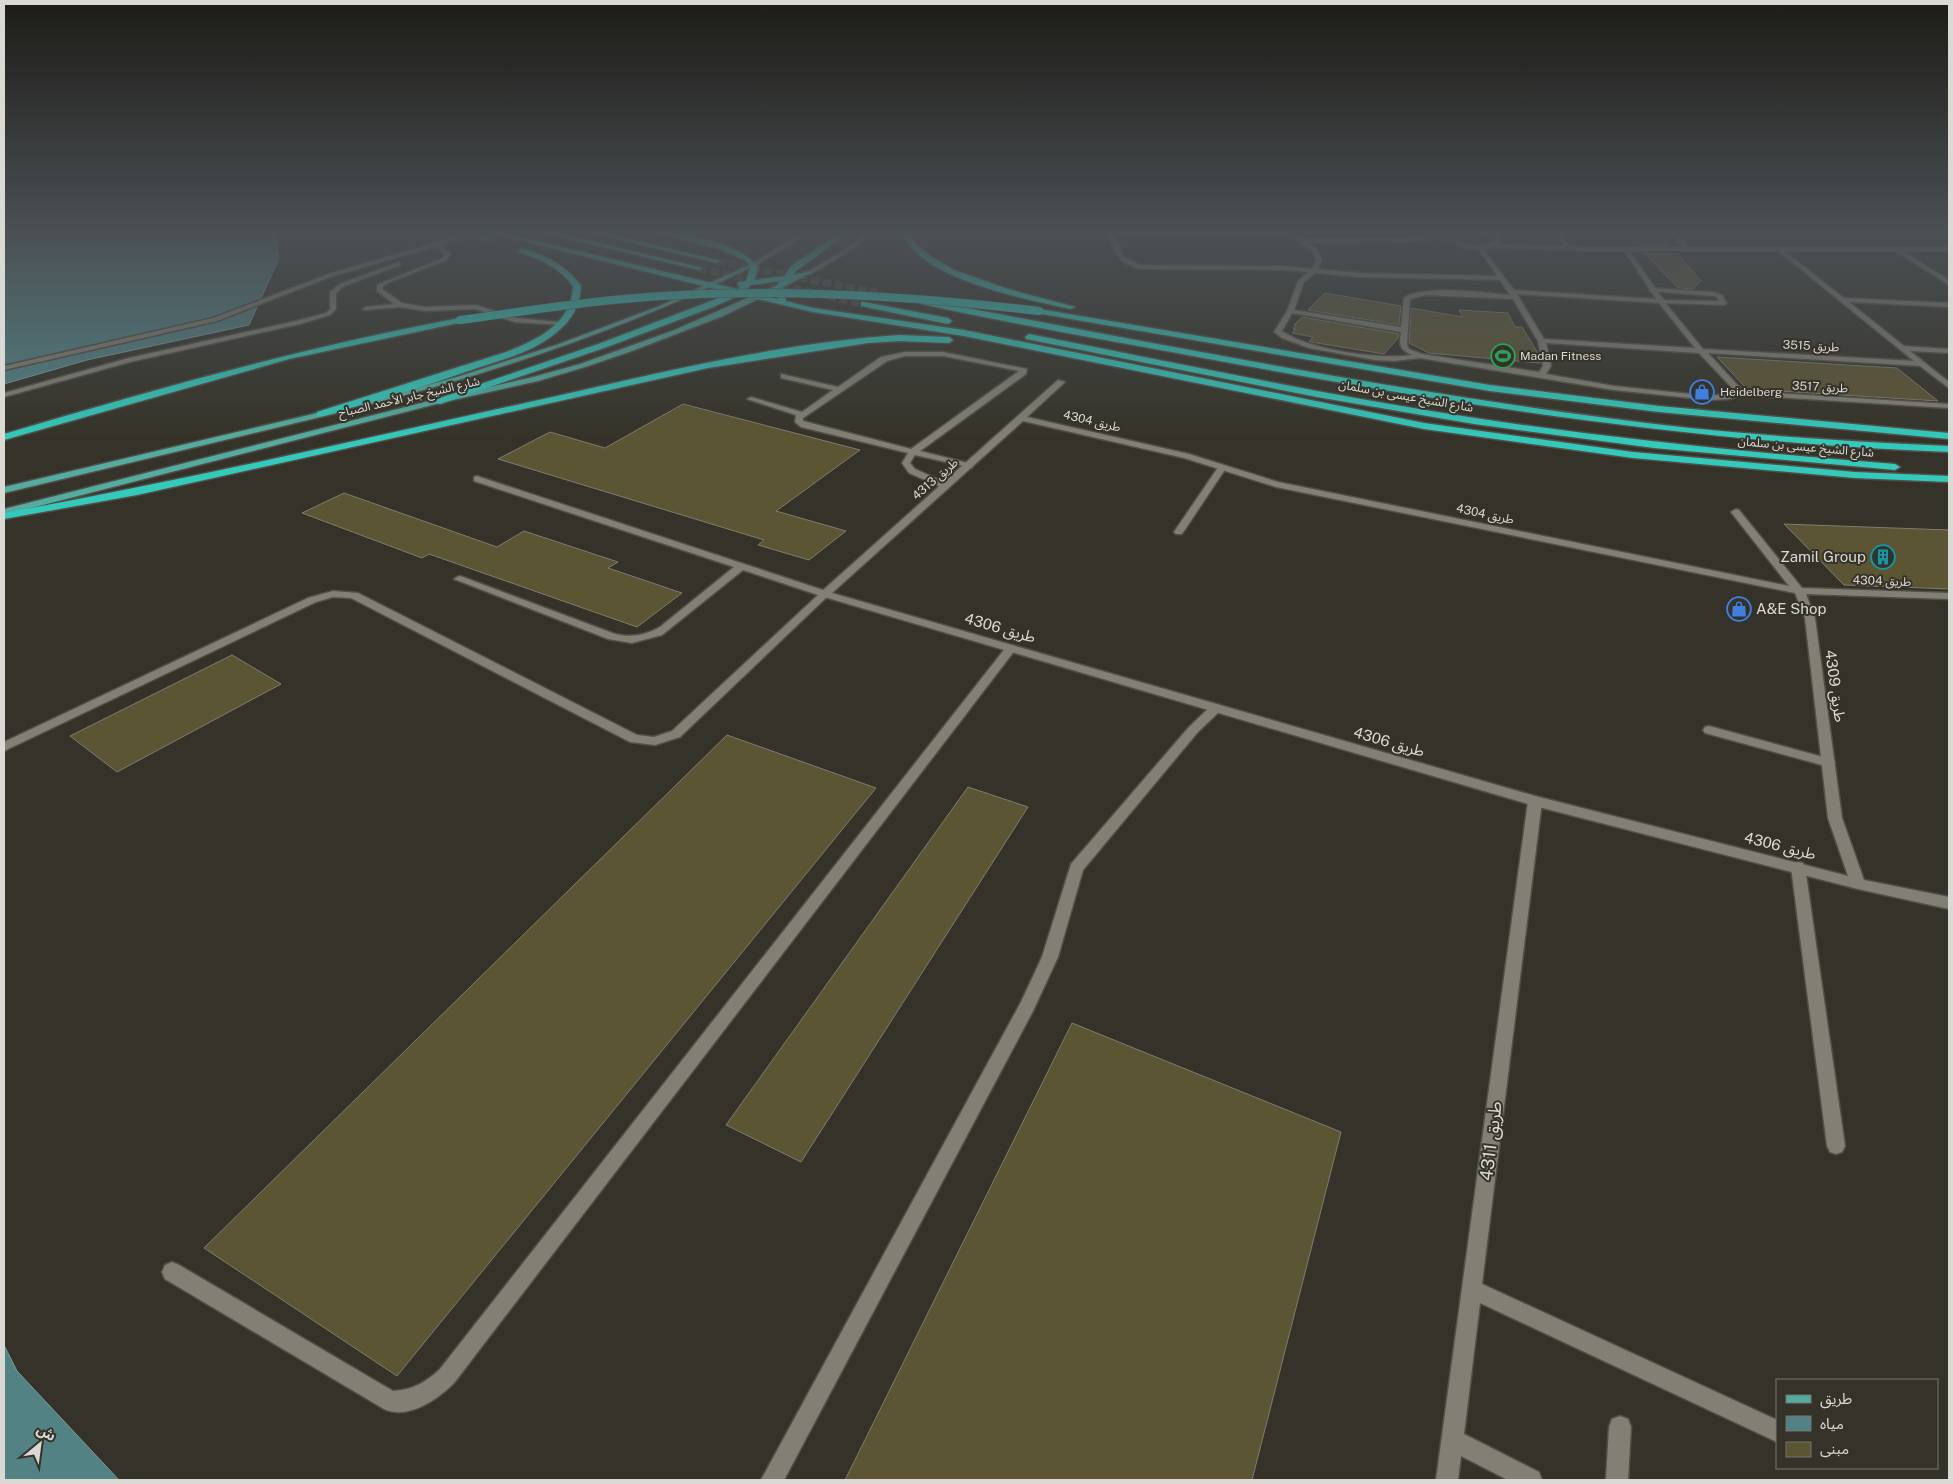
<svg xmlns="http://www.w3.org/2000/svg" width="1953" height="1484" font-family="'Public Sans','Noto Sans Arabic',sans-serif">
	<rect width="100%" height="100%" fill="#353329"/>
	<!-- water -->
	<g fill="#538284" stroke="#7c9c9c">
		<path d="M 4,230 L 275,230 L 279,259 L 249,325 L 87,360 L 4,384 Z"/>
		<path d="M 4,1345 L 17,1371 L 119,1480 L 4,1480 Z"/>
	</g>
	<!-- building -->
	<g fill="#5c5533" stroke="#7e7c70">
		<path d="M 1622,230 L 1657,230 L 1670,245 L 1636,245 Z"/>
		<path d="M 1644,253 L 1677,253 L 1701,281 L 1693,289 L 1678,288 Z"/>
		<path d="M 1325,293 L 1401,306 L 1399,325 L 1308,310 Z"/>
		<path d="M 1411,308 L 1463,317 L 1459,310 L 1508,313 L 1515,327 L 1522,327 L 1539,355 L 1540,363 L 1429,353 L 1409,343 Z"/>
		<path d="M 1302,317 L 1399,334 L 1398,338 L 1384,354 L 1311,342 L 1309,341 L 1313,337 L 1292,333 L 1296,329 L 1293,329 L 1296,325 L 1294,325 Z"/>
		<path d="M 1717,357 L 1897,368 L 1938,401 L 1747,389 Z"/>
		<path d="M 683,404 L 860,450 L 776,511 L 846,531 L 809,560 L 758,545 L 764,540 L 498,459 L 550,432 L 605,448 Z"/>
		<path d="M 344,493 L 497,547 L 524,531 L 618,562 L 608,568 L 682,593 L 637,627 L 429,554 L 422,558 L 302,513 Z"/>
		<path d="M 1784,524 L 1949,530 L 1949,589 L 1844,585 Z"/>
		<path d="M 232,655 L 281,684 L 117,772 L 70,736 Z"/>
		<path d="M 727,735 L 876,788 L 397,1376 L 204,1248 Z"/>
		<path d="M 968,787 L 1028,807 L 801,1162 L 726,1125 Z"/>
		<path d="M 1072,1023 L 1341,1132 L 1252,1480 L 845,1480 Z"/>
	</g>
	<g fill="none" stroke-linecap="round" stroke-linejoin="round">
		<!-- highway-tunnel -->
		<g stroke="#4e4c42" stroke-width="8" stroke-dasharray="8 4" stroke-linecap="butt">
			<path d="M 717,261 L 883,294"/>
			<path d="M 699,268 L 864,304"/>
		</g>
		<!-- lane casing -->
		<g stroke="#514f47" stroke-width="3">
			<g id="lane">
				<path d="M 1555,230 L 1561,230 L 1568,246 L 1564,246 Z"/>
				<path d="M 471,232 L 473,235 L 444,244 L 442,247 L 451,255 L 447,260 L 385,284 L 382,289 L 402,303 L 425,307 L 476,305 L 516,318 L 560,322 L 562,323 L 562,325 L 515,322 L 475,309 L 425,311 L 400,307 L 364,310 L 363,309 L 366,307 L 394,304 L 377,291 L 377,285 L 443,258 L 445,255 L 437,246 L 333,276 L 217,321 L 4,370 L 4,366 L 213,318 L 329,274 Z"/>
				<path d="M 1892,247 L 1896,247 L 1949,280 L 1949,285 L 1892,249 Z"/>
				<path d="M 399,262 L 401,265 L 344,286 L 336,293 L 336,309 L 330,315 L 300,324 L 130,362 L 4,397 L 4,393 L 129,358 L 296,321 L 326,313 L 330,309 L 330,292 L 340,284 Z"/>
				<path d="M 1651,288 L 1713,292 L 1722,295 L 1727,303 L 1724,305 L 1659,303 L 1656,301 L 1657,300 L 1719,301 L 1717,297 L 1713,296 L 1649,291 L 1649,289 Z"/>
				<path d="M 905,352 L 943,352 L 1027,369 L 1026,374 L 920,451 L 972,464 L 972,468 L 915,455 L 910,463 L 915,469 L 949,484 L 949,488 L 943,488 L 909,473 L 902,463 L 908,453 L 801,427 L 795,422 L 796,415 L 747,399 L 751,397 L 802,412 L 833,390 L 781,378 L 781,374 L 838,387 L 881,357 ZM 905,356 L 943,356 L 1019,371 L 911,449 L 803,421 L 803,418 L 887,361 Z"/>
				<path d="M 1219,466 L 1226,468 L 1182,534 L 1176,534 L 1174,532 Z"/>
				<path d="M 477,476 L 829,592 L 830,594 L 680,737 L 655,745 L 630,742 L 351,598 L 333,597 L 316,602 L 4,751 L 4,742 L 308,598 L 333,591 L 358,593 L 637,735 L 654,737 L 672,731 L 818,595 L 743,570 L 662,635 L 632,643 L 608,639 L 454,579 L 459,576 L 463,577 L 615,634 C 632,638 645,635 660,627 L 734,567 L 474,481 L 474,477 Z"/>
				<path d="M 1011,645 L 1015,646 L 1017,648 L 1015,650 L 454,1383 C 437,1400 408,1420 384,1409 L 165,1279 L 162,1272 L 165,1265 L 172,1262 L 179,1265 L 393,1391 C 413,1390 426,1382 440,1369 L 1007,646 Z"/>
				<path d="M 1216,704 L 1220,705 L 1222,708 L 1220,711 L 1197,733 L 1083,870 L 1058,957 L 1033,1011 L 784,1480 L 761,1480 L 1021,1002 L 1042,957 L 1071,864 L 1189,727 L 1212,705 Z"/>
				<path d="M 1709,726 L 1834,760 L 1835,763 L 1829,767 L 1705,733 L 1703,730 L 1705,727 Z"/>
				<path d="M 1535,796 L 1540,798 L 1542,801 L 1482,1284 L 1777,1420 L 1777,1442 L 1480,1303 L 1464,1434 L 1539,1472 L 1542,1480 L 1508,1480 L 1461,1456 L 1458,1480 L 1436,1480 L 1528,801 L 1530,798 Z"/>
				<path d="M 1798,862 L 1803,863 L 1805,867 L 1845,1146 L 1842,1152 L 1836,1154 L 1830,1152 L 1827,1146 L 1791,867 L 1793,863 Z"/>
				<path d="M 1620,1416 L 1628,1419 L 1631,1427 L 1628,1480 L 1606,1480 L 1609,1427 L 1612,1419 Z"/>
			</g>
		</g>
		<!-- street casing -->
		<g stroke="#514f47" stroke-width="3">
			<g id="street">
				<path d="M 1107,230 L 1291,230 L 1304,239 L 1399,238 L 1443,235 L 1445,238 L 1399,242 L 1309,243 L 1317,249 L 1322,260 L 1318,269 L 1359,273 L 1497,276 L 1476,246 L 1479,244 L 1514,290 L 1656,299 L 1623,249 L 1626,247 L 1668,306 L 1703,349 L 1914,361 L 1777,250 L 1779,247 L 1844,298 L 1949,303 L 1949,307 L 1849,302 L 1904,346 L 1949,349 L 1949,353 L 1910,351 L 1949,382 L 1949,388 L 1920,366 L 1708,353 L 1743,391 L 1949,404 L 1949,408 L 1742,395 L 1729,399 L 1710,400 L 1614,390 L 1420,358 L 1394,361 L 1375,360 L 1309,348 L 1282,338 L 1274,332 L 1287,311 L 1298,281 L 1308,272 L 1282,270 L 1140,269 C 1115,262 1115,252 1107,230 ZM 1115,235 L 1290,235 L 1312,251 L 1316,260 L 1312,269 L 1282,266 L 1140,265 L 1124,257 ZM 1315,273 L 1359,277 L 1500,280 L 1510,295 C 1486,293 1422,284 1404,298 L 1401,327 L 1294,310 L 1304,282 ZM 1517,294 L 1659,303 L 1695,348 L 1544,339 ZM 1426,295 L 1513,299 L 1538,341 L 1543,366 L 1539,372 L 1422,354 L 1409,349 L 1407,344 L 1410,299 ZM 1292,313 L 1401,332 C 1399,344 1399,350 1412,355 C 1380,360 1309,350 1282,331 ZM 1546,343 L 1699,353 L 1736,392 L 1710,396 L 1614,386 L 1546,374 L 1551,366 Z"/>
				<path d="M 1669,230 L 1675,230 L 1690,251 L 1686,251 Z"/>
				<path d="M 1058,380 L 1065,382 L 1027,417 L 1189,454 L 1278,482 L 1789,586 L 1731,512 L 1736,509 L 1739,510 L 1802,588 L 1949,593 L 1949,599 L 1806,594 L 1815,618 L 1842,818 L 1864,880 L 1949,897 L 1949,909 L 1858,889 L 1535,806 L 821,596 L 821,592 ZM 1023,421 L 1184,458 L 1276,487 L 1795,593 L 1805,618 L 1828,818 L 1848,876 L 1535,796 L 832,593 Z"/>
			</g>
		</g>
		<!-- secondary casing -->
		<g stroke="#514f47" stroke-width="3">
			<g id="secondary">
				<path d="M 806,230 L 813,230 L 755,266 L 750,265 Z"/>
				<path d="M 870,230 L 877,230 L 850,251 L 811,274 L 806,273 L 846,249 Z"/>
				<path d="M 1414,230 L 1442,234 C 1449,224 1488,231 1499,237 L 1502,242 L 1500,244 L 1586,247 L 1949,247 L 1949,251 L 1586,251 L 1493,247 C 1469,253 1461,246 1440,237 C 1432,234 1422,234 1414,230 ZM 1458,232 L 1482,234 L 1496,241 C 1480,249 1460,246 1446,236 L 1448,233 Z"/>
			</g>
		</g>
		<!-- primary casing -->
		<g stroke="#514f47" stroke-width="3">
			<g id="primary">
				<path d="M 753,263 L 755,266 C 629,327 499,372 363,406 L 359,404 L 460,376 L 559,344 L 657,307 Z"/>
				<path d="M 807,272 L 812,273 L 723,316 L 632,351 L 585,367 L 538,381 L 440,403 L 4,515 L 4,509 L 437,399 L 533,377 L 580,364 L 672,331 Z"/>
				<path d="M 334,409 L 338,411 L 337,413 L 4,493 L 4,487 Z"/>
			</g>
		</g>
		<!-- highway casing -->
		<g stroke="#514f47" stroke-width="3">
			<g id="highway">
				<path d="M 460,230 L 469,230 L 494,240 L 488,241 Z"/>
				<path d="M 478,230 L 490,230 L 737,289 L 741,286 L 738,286 L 738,282 L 746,281 L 750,267 L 746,261 L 720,249 L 643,230 C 673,230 739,241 758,267 L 755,280 L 784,276 L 791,266 L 845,230 L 853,230 L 797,270 L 793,275 L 809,271 L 813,273 L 789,280 L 783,288 L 786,301 L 813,308 L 964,330 L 1424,423 L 1633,452 L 1855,472 L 1949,476 L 1949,482 L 1855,478 L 1633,458 L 1424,429 L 964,336 L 813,312 L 740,295 L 713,307 L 607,347 L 440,404 L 437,403 L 437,399 L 601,343 L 732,293 ZM 780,281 L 775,288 L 778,299 L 745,291 L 751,285 Z"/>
				<path d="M 532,230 L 544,230 L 703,268 L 699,270 Z"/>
				<path d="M 579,230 L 591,230 L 721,261 L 717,263 Z"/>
				<path d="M 903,230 L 909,230 L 916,244 L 932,257 L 954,270 L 1008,289 L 1075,307 L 1071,309 C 1026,299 942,283 911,247 C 907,243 905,235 903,230 Z"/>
				<path d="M 521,248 C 545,255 566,265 581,286 C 580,305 572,320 557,332 C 535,351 505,359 477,368 C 427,386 375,401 323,416 L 317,416 L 317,412 L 506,352 C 537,340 572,324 573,286 C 559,267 540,259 518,252 Z"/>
				<path d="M 925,300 C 1179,348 1433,399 1690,428 C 1776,437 1862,442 1949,446 L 1949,452 C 1705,443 1464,406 1225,362 C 1124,343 1022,326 922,304 L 921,302 Z"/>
				<path d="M 864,302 L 948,318 L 952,321 L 948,324 L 861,306 L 861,302 Z"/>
				<path d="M 1039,309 L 1490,385 L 1659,406 L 1949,433 L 1949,439 L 1659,412 L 1490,391 L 1036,313 L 1035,311 Z"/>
				<path d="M 460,318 L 463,318 L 463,322 L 289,359 L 4,440 L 4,434 C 155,389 305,347 460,318 Z"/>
				<path d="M 1029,334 C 1177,363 1325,395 1475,418 C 1614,439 1754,453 1895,464 L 1900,467 L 1895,470 L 1654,448 L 1474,424 L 1317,397 L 1026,339 L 1025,337 Z"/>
				<path d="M 900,335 L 949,337 L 953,340 L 949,343 L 900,341 L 868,343 L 708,368 L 137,495 L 4,519 L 4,513 C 182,481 358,440 534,401 C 654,374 777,343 900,335 Z"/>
			</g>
		</g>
		<!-- lane -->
		<use href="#lane" fill="#828074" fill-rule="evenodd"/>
		<!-- street -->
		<use href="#street" fill="#828074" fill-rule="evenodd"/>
		<!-- secondary -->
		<use href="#secondary" fill="#828074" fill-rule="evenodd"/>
		<!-- primary -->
		<use href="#primary" fill="#53ac9f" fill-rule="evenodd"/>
		<!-- highway -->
		<use href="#highway" fill="#33c9bb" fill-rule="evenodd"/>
		<!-- highway-bridge casing -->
		<g stroke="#514f47" stroke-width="9" stroke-linecap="butt">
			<path id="highway-bridge" d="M 460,320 C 534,310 607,298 681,295 C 801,289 920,297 1039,311"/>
		</g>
		<!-- highway-bridge -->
		<use href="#highway-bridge" stroke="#33c9bb" stroke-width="8"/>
	</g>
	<!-- sky -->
	<linearGradient id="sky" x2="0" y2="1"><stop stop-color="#1d1c17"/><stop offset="0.53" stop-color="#4b5054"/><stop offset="1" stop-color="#4b5054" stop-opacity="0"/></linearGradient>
	<rect width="1953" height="438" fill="url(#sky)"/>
	<!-- icons -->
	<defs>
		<g id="stadium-ring" transform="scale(1.25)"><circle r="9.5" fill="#353329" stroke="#2e9e5b" stroke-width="1.5"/><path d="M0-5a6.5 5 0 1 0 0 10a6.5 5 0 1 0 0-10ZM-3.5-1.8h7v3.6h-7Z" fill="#2e9e5b"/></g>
		<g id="shop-ring" transform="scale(1.25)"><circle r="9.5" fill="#353329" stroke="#3f7fe0" stroke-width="1.5"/><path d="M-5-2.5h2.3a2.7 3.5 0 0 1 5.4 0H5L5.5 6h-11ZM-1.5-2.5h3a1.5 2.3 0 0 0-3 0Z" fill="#3f7fe0"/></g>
		<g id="building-ring" transform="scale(1.25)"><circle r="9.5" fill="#353329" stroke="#0f9aa8" stroke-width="1.5"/><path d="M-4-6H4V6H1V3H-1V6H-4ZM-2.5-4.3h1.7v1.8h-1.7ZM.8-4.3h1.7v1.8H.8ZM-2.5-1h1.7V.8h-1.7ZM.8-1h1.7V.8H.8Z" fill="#0f9aa8"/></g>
	</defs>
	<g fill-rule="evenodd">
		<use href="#stadium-ring" x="1503" y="356"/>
		<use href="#shop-ring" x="1702" y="392"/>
		<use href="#building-ring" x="1883" y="557"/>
		<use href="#shop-ring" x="1739" y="609"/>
	</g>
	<g text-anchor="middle" stroke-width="4" stroke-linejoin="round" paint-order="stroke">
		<!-- far-street labels -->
		<g font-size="12" fill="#dad9d3" stroke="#353329">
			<text transform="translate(1811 346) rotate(3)" y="4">طريق 3515</text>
			<text transform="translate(1820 387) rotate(3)" y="4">طريق 3517</text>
			<text transform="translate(1406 396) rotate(10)" y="4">شارع الشيخ عيسى بن سلمان</text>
			<text transform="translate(409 397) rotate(-13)" y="4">شارع الشيخ جابر الأحمد الصباح</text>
			<text transform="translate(1092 421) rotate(13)" y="4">طريق 4304</text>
			<text transform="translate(1806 447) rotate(5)" y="4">شارع الشيخ عيسى بن سلمان</text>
			<text transform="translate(935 479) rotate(-41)" y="4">طريق 4313</text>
			<text transform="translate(1485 514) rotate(12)" y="4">طريق 4304</text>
			<text transform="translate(1882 581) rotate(2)" y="4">طريق 4304</text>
		</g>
		<!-- far-poi labels -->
		<g font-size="12" fill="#dad9d3" stroke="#353329" text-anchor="start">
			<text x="1520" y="360">Madan Fitness</text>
			<text x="1720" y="396">Heidelberg</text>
		</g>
		<!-- poi labels -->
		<g font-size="15" fill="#dad9d3" stroke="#353329" text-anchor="end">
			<text x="1866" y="562">Zamil Group</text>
			<text x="1756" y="614" text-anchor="start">A&amp;E Shop</text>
		</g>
		<!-- street labels -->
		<g font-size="15" fill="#dad9d3" stroke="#353329">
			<text transform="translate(1000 628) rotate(16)" y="5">طريق 4306</text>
			<text transform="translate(1835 686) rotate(82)" y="5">طريق 4309</text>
			<text transform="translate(1389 742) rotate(16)" y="5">طريق 4306</text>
			<text transform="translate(1780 846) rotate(14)" y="5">طريق 4306</text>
		</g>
		<!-- near-street labels -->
		<g font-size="18" fill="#dad9d3" stroke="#353329">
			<text transform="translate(1491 1141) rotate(-83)" y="6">طريق 4311</text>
		</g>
	</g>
	<!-- border -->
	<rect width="1953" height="1484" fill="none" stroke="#dad9d3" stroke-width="10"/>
	<!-- legend -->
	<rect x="1776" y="1379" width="162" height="90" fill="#353329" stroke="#77756d"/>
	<rect x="1786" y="1395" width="25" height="8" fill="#53ac9f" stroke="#77756d"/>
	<text x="1820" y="1404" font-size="15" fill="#dad9d3">طريق</text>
	<rect x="1786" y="1416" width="25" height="15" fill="#538284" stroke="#77756d"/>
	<text x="1820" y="1429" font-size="15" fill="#dad9d3">مياه</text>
	<rect x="1786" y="1442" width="25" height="15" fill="#5c5533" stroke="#77756d"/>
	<text x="1820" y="1454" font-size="15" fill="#dad9d3">مبنى</text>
	<!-- north arrow -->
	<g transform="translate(40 1444) rotate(29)" stroke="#353329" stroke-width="4" paint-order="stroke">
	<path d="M0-4L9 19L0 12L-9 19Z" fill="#dad9d3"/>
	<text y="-8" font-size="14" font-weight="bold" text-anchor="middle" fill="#dad9d3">ش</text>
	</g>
</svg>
